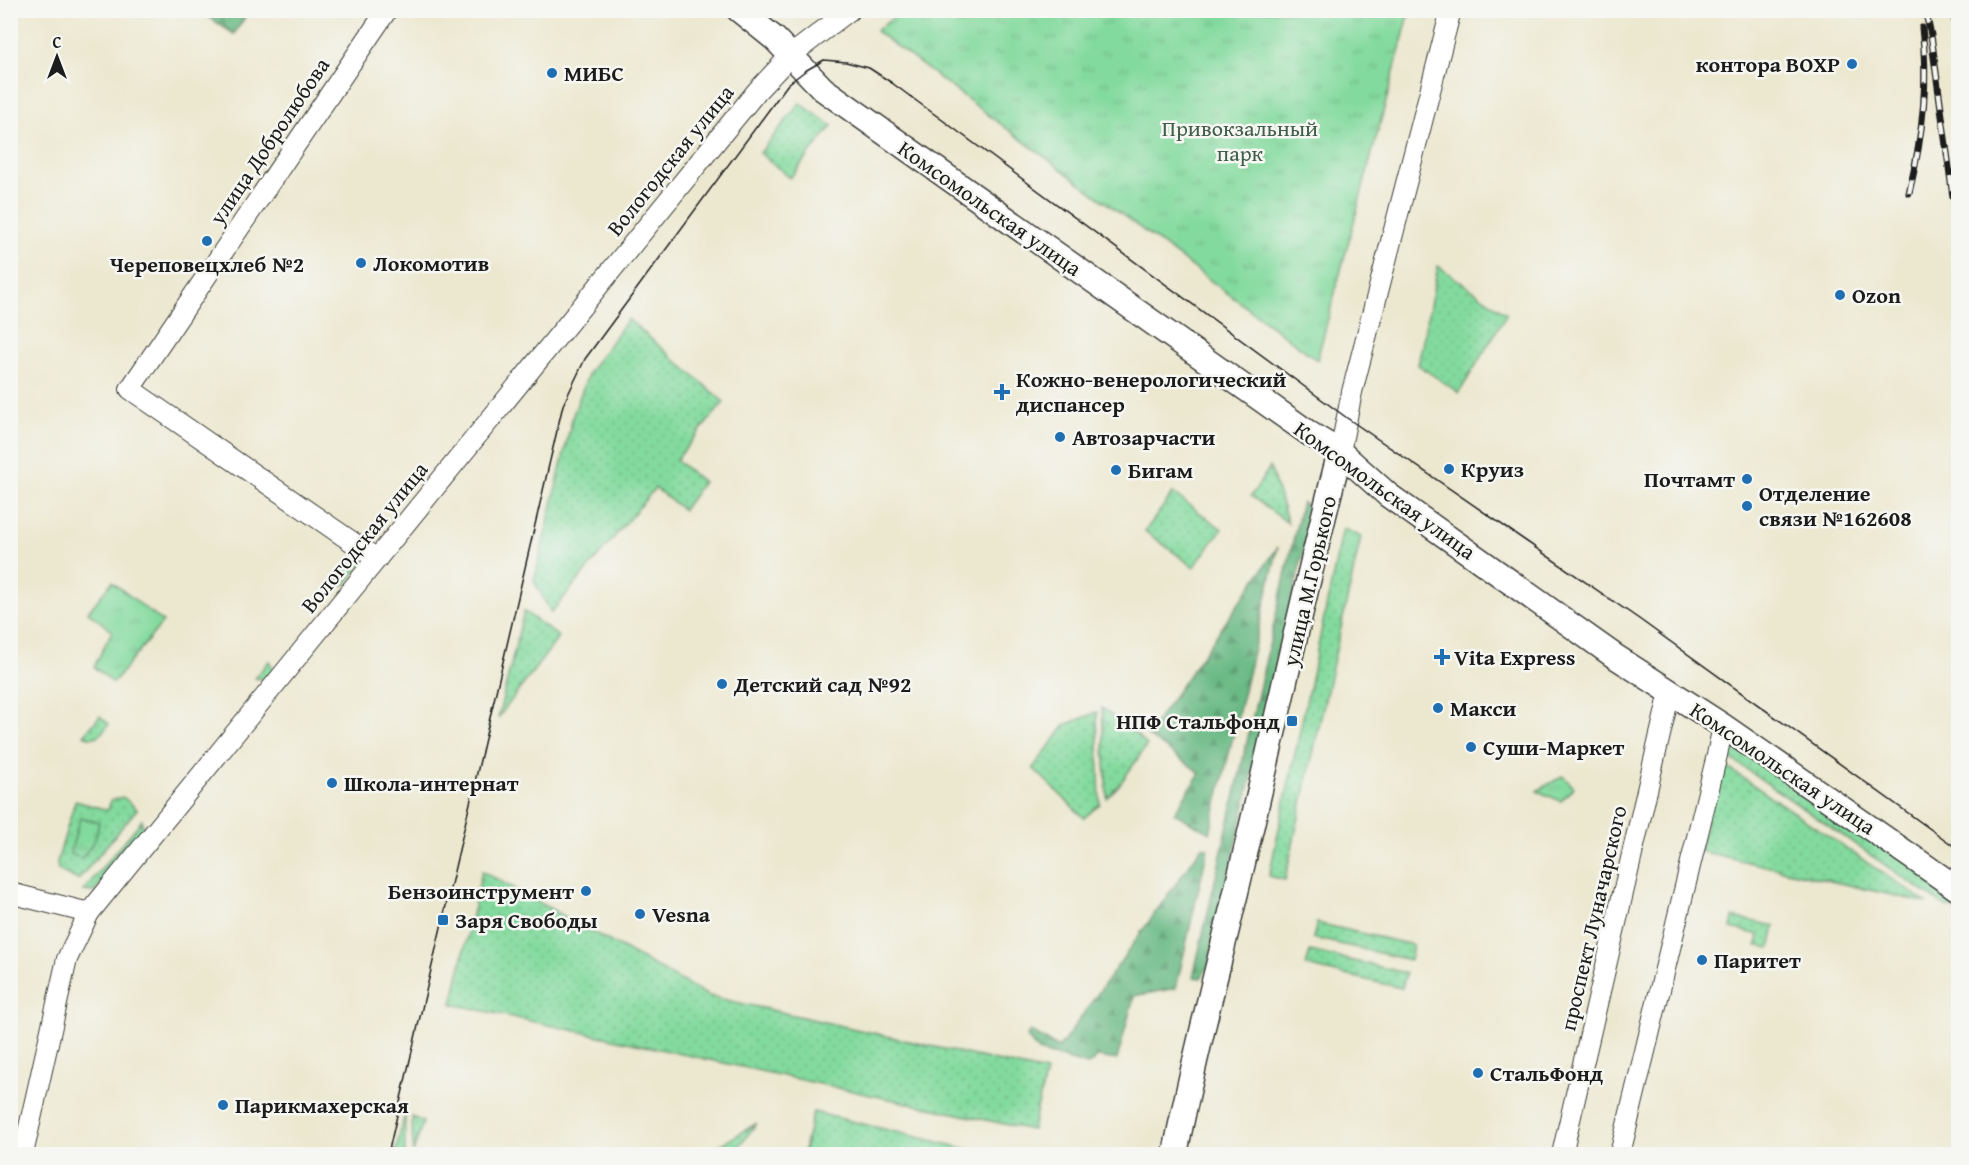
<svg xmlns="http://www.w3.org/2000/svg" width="1969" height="1165" font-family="'Gentium Book Plus',serif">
	<defs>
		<pattern id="grass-dots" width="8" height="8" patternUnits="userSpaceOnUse" patternTransform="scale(1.5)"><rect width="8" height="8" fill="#83da9e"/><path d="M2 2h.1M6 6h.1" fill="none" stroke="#71ba88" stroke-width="1.8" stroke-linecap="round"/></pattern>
		<pattern id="forest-firs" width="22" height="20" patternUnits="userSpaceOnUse" patternTransform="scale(1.5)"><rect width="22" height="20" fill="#6aba85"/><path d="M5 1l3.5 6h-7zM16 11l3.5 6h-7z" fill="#5b9f72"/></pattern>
		<pattern id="park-tufts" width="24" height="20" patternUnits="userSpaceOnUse" patternTransform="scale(1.5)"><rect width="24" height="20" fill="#83da9e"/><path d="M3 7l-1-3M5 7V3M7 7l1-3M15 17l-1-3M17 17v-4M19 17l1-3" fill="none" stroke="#71ba88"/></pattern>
	</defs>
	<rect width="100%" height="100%" fill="#f6f6f2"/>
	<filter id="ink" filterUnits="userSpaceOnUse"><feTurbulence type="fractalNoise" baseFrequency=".0167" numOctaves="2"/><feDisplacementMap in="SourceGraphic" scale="12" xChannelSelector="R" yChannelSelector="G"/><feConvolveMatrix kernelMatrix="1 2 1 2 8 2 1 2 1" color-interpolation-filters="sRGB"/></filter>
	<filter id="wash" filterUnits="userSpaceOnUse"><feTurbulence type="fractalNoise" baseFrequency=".008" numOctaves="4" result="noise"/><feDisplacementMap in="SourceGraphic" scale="24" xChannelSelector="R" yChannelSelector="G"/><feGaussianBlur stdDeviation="1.35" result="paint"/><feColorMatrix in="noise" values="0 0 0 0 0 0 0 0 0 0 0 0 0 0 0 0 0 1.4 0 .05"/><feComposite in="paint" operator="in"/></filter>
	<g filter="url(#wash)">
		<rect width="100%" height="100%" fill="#ece8d0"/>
		<!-- grass -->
		<g fill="url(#grass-dots)" stroke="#507b5d" stroke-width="1.5">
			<path d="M 800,103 L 832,126 L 790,178 L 760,153 Z"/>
			<path d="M 1438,266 L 1507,314 L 1459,393 L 1418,365 Z"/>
			<path d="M 628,319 L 724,402 L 676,460 L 703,482 L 683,510 L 655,488 L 551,613 L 534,581 L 573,415 L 589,372 Z"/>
			<path d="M 1270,467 L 1288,523 L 1251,496 Z"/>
			<path d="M 1173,493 L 1222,529 L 1194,567 L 1145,531 Z"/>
			<path d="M 1343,528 L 1361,537 L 1285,880 L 1269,876 Z"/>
			<path d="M 358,553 L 363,562 L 345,585 L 334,582 Z"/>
			<path d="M 524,611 L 559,637 L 498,718 Z"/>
			<path d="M 269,661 L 274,670 L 266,680 L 255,678 Z"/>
			<path d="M 1102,708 L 1136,734 L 1147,745 L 1120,784 L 1107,798 Z"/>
			<path d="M 1097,712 L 1100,804 L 1084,818 L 1033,768 L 1065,725 Z"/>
			<path d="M 100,716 L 109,724 C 102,733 96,742 84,735 Z"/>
			<path d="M 1727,734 L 1958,895 L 1958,909 L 1946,907 L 1723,753 Z"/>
			<path d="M 1721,763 L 1927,903 L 1699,851 Z"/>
			<path d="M 123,797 L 137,809 L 78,880 L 58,870 L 57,862 L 75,801 L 108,810 L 111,800 Z"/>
			<path d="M 142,820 L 144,831 L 94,892 L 83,891 Z"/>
			<path d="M 482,871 L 709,996 L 1046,1072 L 1032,1130 L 452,1004 Z"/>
			<path d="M 1733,917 L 1775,926 L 1770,948 L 1757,946 L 1759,935 L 1731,928 Z"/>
			<path d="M 1317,923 L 1413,945 L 1410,960 L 1313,938 Z"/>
			<path d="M 1310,951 L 1406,973 L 1402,988 L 1306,966 Z"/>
			<path d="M 813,1112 L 988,1154 L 803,1154 Z"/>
			<path d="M 405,1114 L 405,1154 L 395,1154 Z"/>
			<path d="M 412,1117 L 423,1122 L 413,1153 Z"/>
			<path d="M 757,1123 L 733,1154 L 706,1154 Z"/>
		</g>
		<!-- forest -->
		<g fill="url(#forest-firs)" stroke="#436b50" stroke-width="1.5">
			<path d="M 199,11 L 249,11 L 234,34 Z"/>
			<path d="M 1302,502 L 1313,509 L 1208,967 L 1201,978 L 1193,977 Z"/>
			<path d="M 1278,547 L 1210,833 L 1174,813 L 1200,773 L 1147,735 Z"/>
			<path d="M 1202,847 L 1208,848 L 1176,988 L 1134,996 L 1117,1060 L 1098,1057 L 1088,1065 L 1038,1051 L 1027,1037 L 1030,1031 L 1059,1048 Z"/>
		</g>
		<!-- park -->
		<g fill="url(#park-tufts)" stroke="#507b5d" stroke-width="1.5">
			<path d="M 903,10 L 1410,11 L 1317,360 L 876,31 Z"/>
			<path d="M 112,582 L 163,622 L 113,683 L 94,667 L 112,631 L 88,612 Z"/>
			<path d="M 1563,776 L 1574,787 L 1561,801 L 1537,791 Z"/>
			<path d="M 80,818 L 99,822 L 95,840 L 82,858 L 70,854 Z"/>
		</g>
	</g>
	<g filter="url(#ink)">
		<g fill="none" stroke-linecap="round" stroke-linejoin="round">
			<!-- minor casing -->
			<g stroke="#3b3b37" stroke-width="22">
				<g id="minor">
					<path d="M 1340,452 L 1352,392 L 1451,10"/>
					<path d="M 377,559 L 130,389 L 387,10"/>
					<path d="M 10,893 L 89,913"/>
					<path d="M 23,1154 L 67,959 L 89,913 L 757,91 L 791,55 L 850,10"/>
					<path d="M 1562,1154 L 1670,692"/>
					<path d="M 1620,1154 L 1717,755 L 1723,726"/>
				</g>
			</g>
			<!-- tertiary casing -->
			<g stroke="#3b3b37" stroke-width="27">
				<g id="tertiary">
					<path d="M 739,10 L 775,39 L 823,89 L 1310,434 L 1340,452 L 1388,495 L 1613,655 L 1723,726 L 1958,889"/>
					<path d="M 1175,1154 C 1194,1054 1222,954 1245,854 C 1277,720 1305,585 1340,452"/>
				</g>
			</g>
			<!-- minor -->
			<use href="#minor" stroke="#fff" stroke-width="20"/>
			<!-- tertiary -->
			<use href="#tertiary" stroke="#fff" stroke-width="24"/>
			<!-- tram -->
			<path stroke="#1c1c1c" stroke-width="1.5" d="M 388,1154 L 563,405 L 585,359 L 788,84 L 805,71 L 824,60 L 846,62 L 869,68 L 892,83 L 1347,418 L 1639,619 L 1958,849"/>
			<!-- rail casing -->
			<g stroke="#1c1c1c" stroke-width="7">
				<g id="rail">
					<path d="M 1925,10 L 1931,35 L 1953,197"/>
					<path d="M 1952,10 L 1958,32"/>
					<path d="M 1909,193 C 1922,140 1929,83 1922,28"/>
				</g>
			</g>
			<!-- rail -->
			<use href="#rail" stroke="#f6f6f2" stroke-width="4.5" stroke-dasharray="14" stroke-linecap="butt"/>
		</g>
	</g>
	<!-- markers -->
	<g fill="#1f6fb2" stroke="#f6f6f2" stroke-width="2">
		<circle cx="1852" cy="64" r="6"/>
		<circle cx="552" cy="73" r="6"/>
		<circle cx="207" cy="241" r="6"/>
		<circle cx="361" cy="263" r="6"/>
		<circle cx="1840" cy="295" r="6"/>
		<path d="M999 383h6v6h6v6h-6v6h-6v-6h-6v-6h6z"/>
		<circle cx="1060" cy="437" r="6"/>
		<circle cx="1449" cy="469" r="6"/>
		<circle cx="1116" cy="470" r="6"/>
		<circle cx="1747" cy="479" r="6"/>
		<circle cx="1747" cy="506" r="6"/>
		<path d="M1439 648h6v6h6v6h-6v6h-6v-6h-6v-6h6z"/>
		<circle cx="722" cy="684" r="6"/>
		<circle cx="1438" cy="708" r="6"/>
		<rect x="1286" y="715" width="12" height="12" rx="3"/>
		<circle cx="1471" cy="747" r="6"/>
		<circle cx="332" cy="783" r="6"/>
		<circle cx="586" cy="891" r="6"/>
		<circle cx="640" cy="914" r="6"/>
		<rect x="437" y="914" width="12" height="12" rx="3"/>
		<circle cx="1702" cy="960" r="6"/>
		<circle cx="1478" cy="1073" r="6"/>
		<circle cx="223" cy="1105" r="6"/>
	</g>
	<g text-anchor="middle" stroke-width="5" stroke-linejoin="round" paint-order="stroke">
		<!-- poi labels -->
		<g font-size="22" font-weight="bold" fill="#1c1c1c" stroke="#f6f6f2" text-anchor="start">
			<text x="1840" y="72" text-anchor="end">контора ВОХР</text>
			<text x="564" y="81">МИБС</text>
			<text x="373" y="271">Локомотив</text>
			<text x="207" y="272" text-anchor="middle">Череповецхлеб №2</text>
			<text x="1852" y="303">Ozon</text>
			<text x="1016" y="387">Кожно-венерологический<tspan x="1016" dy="25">диспансер</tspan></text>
			<text x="1072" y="445">Автозарчасти</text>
			<text x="1461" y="477">Круиз</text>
			<text x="1128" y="478">Бигам</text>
			<text x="1735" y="487" text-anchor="end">Почтамт</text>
			<text x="1759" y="501">Отделение<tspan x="1759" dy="25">связи №162608</tspan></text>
			<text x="1454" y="665">Vita Express</text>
			<text x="734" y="692">Детский сад №92</text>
			<text x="1450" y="716">Макси</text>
			<text x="1280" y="729" text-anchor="end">НПФ Стальфонд</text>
			<text x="1483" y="755">Суши-Маркет</text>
			<text x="344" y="791">Школа-интернат</text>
			<text x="574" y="899" text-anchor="end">Бензоинструмент</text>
			<text x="652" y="922">Vesna</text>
			<text x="455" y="928">Заря Свободы</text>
			<text x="1714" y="968">Паритет</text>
			<text x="1490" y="1081">СтальФонд</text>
			<text x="235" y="1113">Парикмахерская</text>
		</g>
		<!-- park labels -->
		<g font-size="22" fill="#405e4a" stroke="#f6f6f2">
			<text x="1240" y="136">Привокзальный<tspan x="1240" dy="25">парк</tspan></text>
		</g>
		<!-- street labels -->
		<g font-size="22" fill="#1c1c1c" stroke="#f6f6f2">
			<text transform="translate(269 141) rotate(-56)" y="8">улица Добролюбова</text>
			<text transform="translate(670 160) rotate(-51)" y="8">Вологодская улица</text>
			<text transform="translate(990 208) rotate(35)" y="8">Комсомольская улица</text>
			<text transform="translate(1385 490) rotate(36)" y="8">Комсомольская улица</text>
			<text transform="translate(364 537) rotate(-51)" y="8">Вологодская улица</text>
			<text transform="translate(1309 581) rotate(-77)" y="8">улица М.Горького</text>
			<text transform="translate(1783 768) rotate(34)" y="8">Комсомольская улица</text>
			<text transform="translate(1593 918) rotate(-77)" y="8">проспект Луначарского</text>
		</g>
	</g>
	<!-- margin -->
	<rect width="1969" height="1165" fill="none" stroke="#f6f6f2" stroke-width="36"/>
	<!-- north arrow -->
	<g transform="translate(57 57)" stroke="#f6f6f2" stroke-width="4.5" paint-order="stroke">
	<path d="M0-4.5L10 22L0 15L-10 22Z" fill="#1c1c1c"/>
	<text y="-9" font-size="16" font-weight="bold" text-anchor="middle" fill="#1c1c1c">С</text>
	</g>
</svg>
